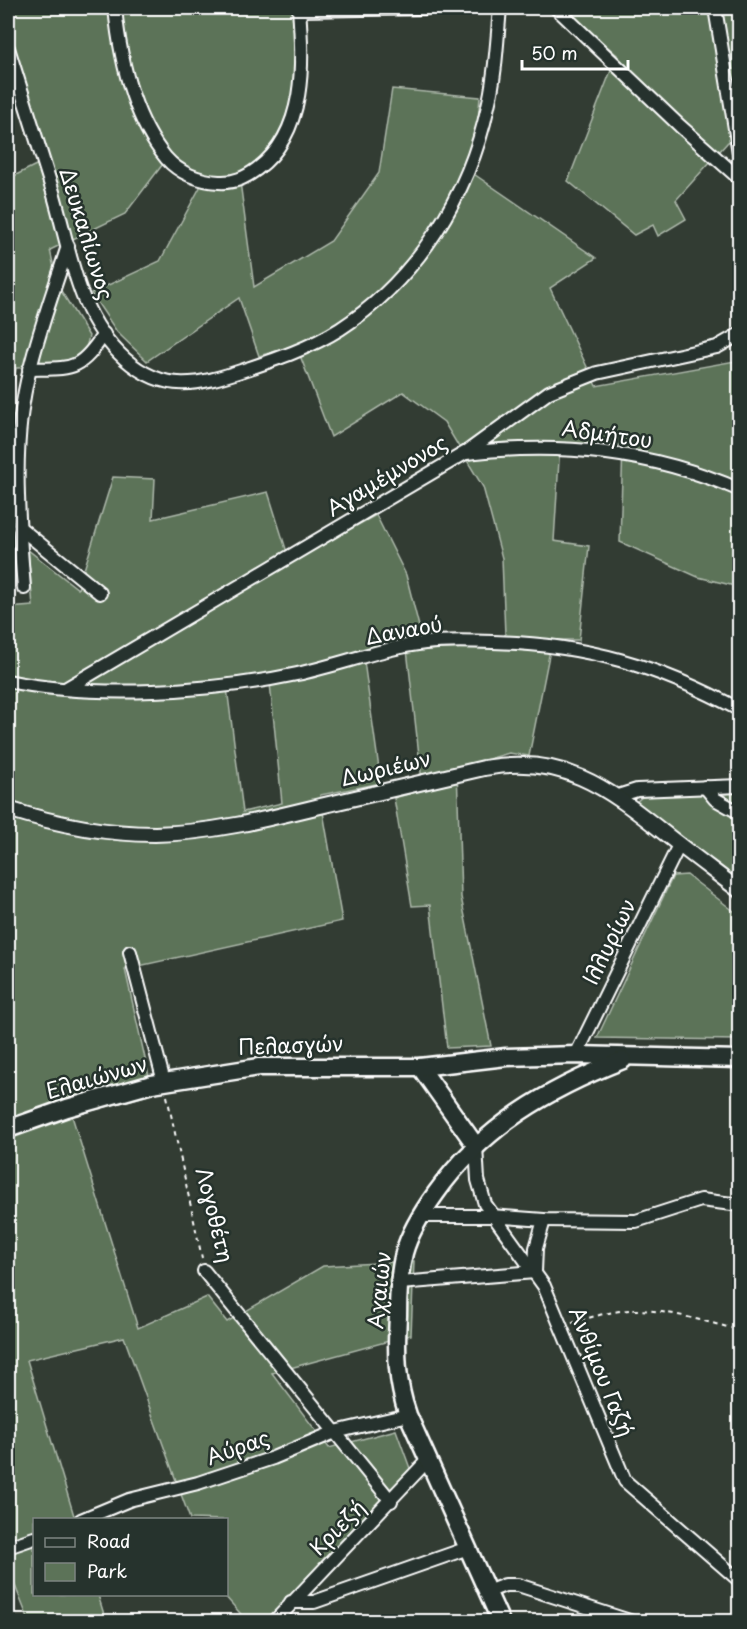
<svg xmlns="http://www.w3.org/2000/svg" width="747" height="1629" font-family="'Playpen Sans',sans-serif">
	<rect width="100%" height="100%" fill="#323c33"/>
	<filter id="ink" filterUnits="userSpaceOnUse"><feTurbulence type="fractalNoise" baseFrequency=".0167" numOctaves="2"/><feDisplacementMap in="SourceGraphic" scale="12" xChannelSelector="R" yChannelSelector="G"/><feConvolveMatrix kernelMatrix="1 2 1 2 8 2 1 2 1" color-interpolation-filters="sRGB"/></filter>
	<g filter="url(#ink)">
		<!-- green -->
		<g fill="#5c7358" stroke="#aeb9ac" stroke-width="1.5" fill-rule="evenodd">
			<path d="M 8,8 L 297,8 C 296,71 300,136 239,174 L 254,287 L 331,241 L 379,173 L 392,89 L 480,97 L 477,132 L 468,170 L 596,258 L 550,288 L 596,386 L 735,361 L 739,369 L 739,587 L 698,577 L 620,542 L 623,445 L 560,444 L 554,541 L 589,546 L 579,640 L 552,640 L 529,756 L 509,753 L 457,768 L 461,897 L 491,1046 L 447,1048 L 430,905 L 412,906 L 394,798 L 423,790 L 406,641 L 363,654 L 381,783 L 320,795 L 342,921 L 125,969 L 153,1094 L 72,1116 L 138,1328 L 207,1297 L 227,1322 L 323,1266 L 414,1261 L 411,1335 L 272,1373 L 329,1448 L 396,1430 L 411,1471 L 266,1621 L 247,1621 L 224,1595 L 226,1520 L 190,1519 L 124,1337 L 27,1360 L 75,1519 L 34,1520 L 34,1594 L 98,1595 L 106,1621 L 29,1621 L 8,1568 L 8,608 L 33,606 L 28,550 L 78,589 L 113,477 L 155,479 L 153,519 L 268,492 L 290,562 L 376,515 L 406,575 L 425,650 L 503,646 L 505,635 L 502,558 L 483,487 L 444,422 L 403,392 L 331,437 L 296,345 L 259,356 L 239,298 L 147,361 L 117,332 L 91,293 L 160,261 L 205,178 L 169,156 L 125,214 L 50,250 L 58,286 L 89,336 L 84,357 L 51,367 L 16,368 L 8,422 L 8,179 L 42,162 L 8,33 ZM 269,673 L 282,803 L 243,812 L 226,680 Z"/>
			<path d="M 563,8 L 739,8 L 739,140 L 728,142 L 676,200 L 686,219 L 658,236 L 653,225 L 634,235 L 568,181 L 617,55 Z"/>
			<path d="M 671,793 L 739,793 L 739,884 L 635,803 L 642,797 Z"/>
			<path d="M 687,875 L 739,915 L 739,1040 L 597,1038 L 673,876 Z"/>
		</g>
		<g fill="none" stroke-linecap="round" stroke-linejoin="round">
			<!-- minor casing -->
			<g stroke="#fff" stroke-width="16">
				<g id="minor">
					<path d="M 115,8 C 120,58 133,118 166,158 C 179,173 199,181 219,182 C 234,183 245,178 257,169 C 307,132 303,62 299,8"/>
					<path d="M 556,8 L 680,126 L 740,179"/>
					<path d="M 715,8 L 740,159"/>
					<path d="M 300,10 L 426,8"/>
					<path d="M 8,48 C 23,96 38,144 53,192 C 71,252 76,315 125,359 C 165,394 198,385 244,370 C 277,359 310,348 340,329 C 417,279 469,195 488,106 C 496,74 497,40 500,8"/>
					<path d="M 29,369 C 72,368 79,372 104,334"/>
					<path d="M 466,453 C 561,442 651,451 740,490"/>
					<path d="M 19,527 L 100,593"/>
					<path d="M 24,588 C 18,515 11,440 30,369 C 40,327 55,287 68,246"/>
					<path d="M 8,681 C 92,699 213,692 297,674 C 339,665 382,648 425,643 C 447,640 470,641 493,642 C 585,644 659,666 740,710"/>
					<path d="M 67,688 L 465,453 L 549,392 L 597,373 L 717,347 L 740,334"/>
					<path d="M 705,787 L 715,799 L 740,813"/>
					<path d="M 618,796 L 637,790 L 740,786"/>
					<path d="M 130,952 L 164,1082"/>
					<path d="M 576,1055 L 679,845"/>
					<path d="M 476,1146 L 478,1180 L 485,1204 L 544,1286 L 625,1481 L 740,1581"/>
					<path d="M 420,1216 L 491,1216 L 544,1220 L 636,1221 L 701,1200 L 740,1205"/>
					<path d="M 204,1271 L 391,1501"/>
					<path d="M 400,1283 L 535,1272 L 536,1248 L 544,1220"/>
					<path d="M 81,1520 L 129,1500 L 198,1483 L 273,1458 L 335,1432 L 408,1415"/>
					<path d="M 8,1547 L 34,1538"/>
					<path d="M 487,1592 L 505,1585 L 518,1585 L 633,1622"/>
					<path d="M 291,1602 L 314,1602 L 468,1548"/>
					<path d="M 274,1622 L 428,1460"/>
				</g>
			</g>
			<!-- tertiary casing -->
			<g stroke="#fff" stroke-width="18">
				<path id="tertiary" d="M 8,809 C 55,824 105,834 155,834 C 210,833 263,820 316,807 C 372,794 428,781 484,768 C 562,754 605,786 663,832 C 688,852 714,871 740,891"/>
			</g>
			<!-- secondary casing -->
			<g stroke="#fff" stroke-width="21">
				<g id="secondary">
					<path d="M 420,1067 L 476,1146"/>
					<path d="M 8,1129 L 67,1108 L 152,1084 L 259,1067 L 420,1067 L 506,1057 L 576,1055 L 740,1059"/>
					<path d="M 501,1622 L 408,1415 C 396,1381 396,1352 398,1316 C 398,1296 399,1273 404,1253 C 410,1231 423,1211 436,1193 C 483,1127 548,1089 623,1060"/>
				</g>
			</g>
			<!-- path -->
			<g stroke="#fff" stroke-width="2" stroke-dasharray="4.5 4.5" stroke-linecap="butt">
				<path d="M 167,1096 L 202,1258"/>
				<path d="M 572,1323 C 591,1317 611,1311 631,1310 C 667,1309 705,1322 740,1330"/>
			</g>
			<!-- minor -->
			<use href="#minor" stroke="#26332d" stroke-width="12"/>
			<!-- tertiary -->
			<use href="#tertiary" stroke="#26332d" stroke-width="14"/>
			<!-- secondary -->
			<use href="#secondary" stroke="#26332d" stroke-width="16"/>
		</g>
	</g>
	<g text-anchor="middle" stroke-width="5" stroke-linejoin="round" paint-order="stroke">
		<!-- street labels -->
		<g font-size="21" fill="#fff" stroke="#26332d">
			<text transform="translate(86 234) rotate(73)" y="7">Δευκαλίωνος</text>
			<text transform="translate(607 435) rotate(8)" y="7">Αδμήτου</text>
			<text transform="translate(387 476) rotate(-31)" y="7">Αγαμέμνονος</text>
			<text transform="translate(404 631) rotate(-10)" y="7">Δαναού</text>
			<text transform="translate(386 769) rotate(-13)" y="7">Δωριέων</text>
			<text transform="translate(610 942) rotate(-64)" y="7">Ιλλυρίων</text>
			<text transform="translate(291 1046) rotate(-2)" y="7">Πελασγών</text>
			<text transform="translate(97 1078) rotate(-16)" y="7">Ελαιώνων</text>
			<text transform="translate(214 1215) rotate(76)" y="7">Λογοθέτη</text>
			<text transform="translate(380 1290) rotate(-84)" y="7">Αχαιών</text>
			<text transform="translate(601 1372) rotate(68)" y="7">Ανθίμου Γαζή</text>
			<text transform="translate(238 1448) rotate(-19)" y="7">Αύρας</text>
			<text transform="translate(338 1528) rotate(-45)" y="7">Κριεζή</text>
		</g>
	</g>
	<!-- margin -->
	<rect width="747" height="1629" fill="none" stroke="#26332d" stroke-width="30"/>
	<rect x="15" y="15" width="717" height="1599" fill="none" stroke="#fff" stroke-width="2" filter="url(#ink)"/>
	<!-- legend -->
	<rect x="33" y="1518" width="195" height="78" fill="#26332d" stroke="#7d8581" stroke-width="1.5"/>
	<rect x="45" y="1538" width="30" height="9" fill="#26332d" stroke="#7d8581" stroke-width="1.5"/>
	<text x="87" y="1548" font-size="18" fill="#ffffff">Road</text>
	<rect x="45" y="1563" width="30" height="18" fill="#5c7358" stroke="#7d8581" stroke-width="1.5"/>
	<text x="87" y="1578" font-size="18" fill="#ffffff">Park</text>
	<!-- scale -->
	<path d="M522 60v9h106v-9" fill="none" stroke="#ffffff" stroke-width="3"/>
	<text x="531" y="60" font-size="18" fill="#ffffff" stroke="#26332d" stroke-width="4.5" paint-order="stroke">50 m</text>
</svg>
